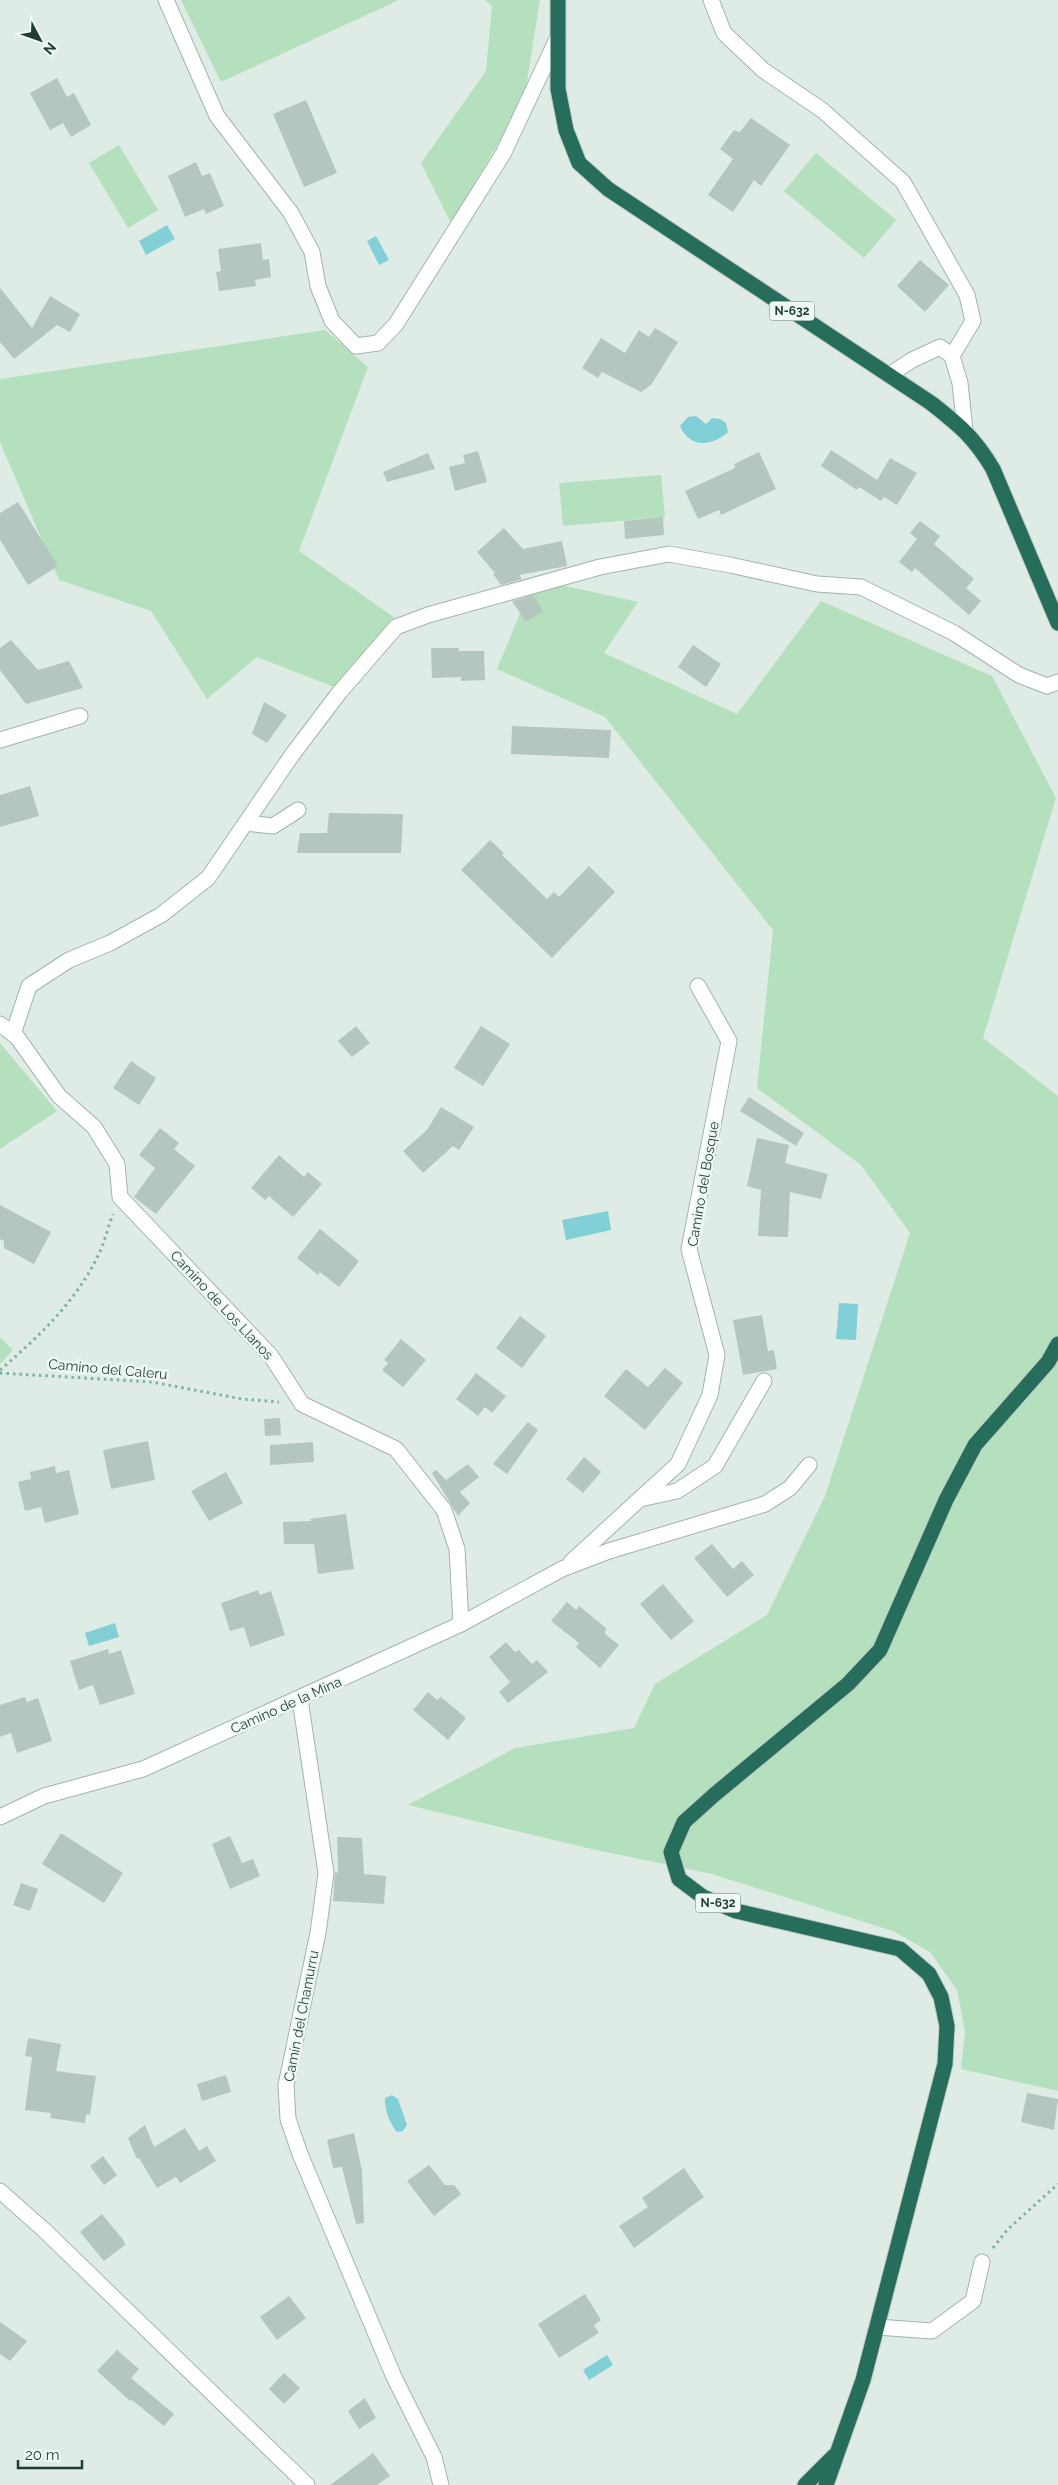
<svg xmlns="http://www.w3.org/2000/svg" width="1058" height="2485" font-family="Raleway,sans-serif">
	<rect width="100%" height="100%" fill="#dfece5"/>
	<!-- green -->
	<g fill="#b5e0be">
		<path d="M 181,0 L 399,0 L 221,82 Z"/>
		<path d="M 485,0 L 540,0 L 524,100 L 451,223 L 421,163 L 486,71 L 492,6 Z"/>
		<path d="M 119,145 L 158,210 L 128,228 L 89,163 Z"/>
		<path d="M 816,153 L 896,220 L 864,258 L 784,191 Z"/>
		<path d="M 325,330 L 368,367 L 299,551 L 394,617 L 334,687 L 257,657 L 207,699 L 151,611 L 59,580 L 0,442 L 0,379 Z"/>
		<path d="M 661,475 L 665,517 L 563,526 L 559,483 Z"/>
		<path d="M 534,579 L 638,602 L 604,653 L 737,714 L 821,601 L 992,676 L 1056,798 L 983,1038 L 1058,1096 L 1058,2091 L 961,2069 L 965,2031 L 957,1990 L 930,1952 L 893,1931 L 712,1874 L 596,1850 L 408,1805 L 515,1748 L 634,1728 L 655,1684 L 767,1615 L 825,1496 L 910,1233 L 861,1165 L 757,1088 L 773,930 L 605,717 L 497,669 Z"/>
		<path d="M 0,1043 L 57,1111 L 0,1149 Z"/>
		<path d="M 0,1337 L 13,1350 L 0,1364 Z"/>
	</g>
	<!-- water -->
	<g fill="#81cfd7">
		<path d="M 167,225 L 175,239 L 146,255 L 139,241 Z"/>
		<path d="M 376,236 L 389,260 L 379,265 L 367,241 Z"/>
		<path d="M 696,416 L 706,424 L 712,418 L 720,419 L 726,423 L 728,432 C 712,447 689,448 680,426 L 688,417 Z"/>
		<path d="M 608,1211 L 611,1230 L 566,1240 L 562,1220 Z"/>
		<path d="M 839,1303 L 858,1304 L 856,1340 L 836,1339 Z"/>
		<path d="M 115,1623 L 119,1637 L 89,1646 L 85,1633 Z"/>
		<path d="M 392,2095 L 398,2099 L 407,2125 L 403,2131 L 397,2132 C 390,2124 384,2109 385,2098 Z"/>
		<path d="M 607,2355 L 613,2365 L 589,2380 L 583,2370 Z"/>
	</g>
	<!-- building -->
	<g fill="#b4c7be">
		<path d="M 57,78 L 67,97 L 74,93 L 91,125 L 71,137 L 63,123 L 50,130 L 30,93 Z"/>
		<path d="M 306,100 L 337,173 L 304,187 L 273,114 Z"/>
		<path d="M 751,118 L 790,145 L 761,186 L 754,180 L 733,212 L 708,195 L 733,159 L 720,149 L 734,130 L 740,132 Z"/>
		<path d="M 196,162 L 202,176 L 210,173 L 224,206 L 206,214 L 204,209 L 185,217 L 168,176 Z"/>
		<path d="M 261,243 L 263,260 L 269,259 L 271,277 L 255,280 L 256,286 L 219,291 L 216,272 L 221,271 L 218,249 Z"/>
		<path d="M 920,260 L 949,285 L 925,312 L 897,286 Z"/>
		<path d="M 0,288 L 32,328 L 50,296 L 80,314 L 70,332 L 57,325 L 14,359 L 0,342 Z"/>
		<path d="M 655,328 L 678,342 L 651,385 L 641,392 L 602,372 L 598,378 L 582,368 L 601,338 L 625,353 L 639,330 L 649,337 Z"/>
		<path d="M 831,450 L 877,480 L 890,458 L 917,473 L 897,505 L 884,497 L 881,501 L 859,487 L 857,490 L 821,466 Z"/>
		<path d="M 478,451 L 487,482 L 455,491 L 449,467 L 465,463 L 463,455 Z"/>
		<path d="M 759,452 L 776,489 L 721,515 L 719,510 L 698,519 L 685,491 L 735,468 L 734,464 Z"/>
		<path d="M 428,453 L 435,469 L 387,482 L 383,472 Z"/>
		<path d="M 18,502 L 58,566 L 28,585 L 0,540 L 0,513 Z"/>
		<path d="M 663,517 L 664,535 L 625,539 L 624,521 Z"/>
		<path d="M 920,521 L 940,536 L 934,544 L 974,579 L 966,588 L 981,601 L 969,615 L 915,568 L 912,572 L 899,562 L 917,539 L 910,533 Z"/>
		<path d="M 504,528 L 523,549 L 562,541 L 567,566 L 519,575 L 522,579 L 501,585 L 493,574 L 495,573 L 477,552 Z"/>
		<path d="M 533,595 L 543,611 L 526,622 L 512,601 Z"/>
		<path d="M 11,640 L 38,670 L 69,661 L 83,688 L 26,704 L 0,670 L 0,648 Z"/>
		<path d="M 693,645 L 721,664 L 706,687 L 678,667 Z"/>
		<path d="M 431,648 L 459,648 L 459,651 L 484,651 L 485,680 L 461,681 L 461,677 L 432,678 Z"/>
		<path d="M 264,702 L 287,715 L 267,743 L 252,734 Z"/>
		<path d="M 512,726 L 611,730 L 609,758 L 511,754 Z"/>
		<path d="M 30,786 L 39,816 L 0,827 L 0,795 Z"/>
		<path d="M 329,813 L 403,814 L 401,853 L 297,853 L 300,833 L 327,833 Z"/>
		<path d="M 490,840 L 504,853 L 502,855 L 547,899 L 554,892 L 559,897 L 589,866 L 615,892 L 552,958 L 461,870 Z"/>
		<path d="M 356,1026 L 370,1043 L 352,1057 L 338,1041 Z"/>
		<path d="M 481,1026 L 510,1044 L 483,1086 L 454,1068 Z"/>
		<path d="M 131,1061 L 156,1078 L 139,1105 L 113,1088 Z"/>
		<path d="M 749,1097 L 804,1133 L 796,1146 L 740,1111 Z"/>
		<path d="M 441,1107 L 474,1127 L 459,1150 L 453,1146 L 423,1173 L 403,1151 L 427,1130 Z"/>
		<path d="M 160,1128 L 179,1143 L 174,1149 L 195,1166 L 156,1214 L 134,1197 L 155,1168 L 139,1155 Z"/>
		<path d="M 757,1138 L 789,1145 L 785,1163 L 828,1174 L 821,1199 L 790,1192 L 788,1237 L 758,1236 L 761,1190 L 747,1186 Z"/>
		<path d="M 279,1155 L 304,1177 L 308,1172 L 322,1184 L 293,1217 L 269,1196 L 265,1200 L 251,1188 Z"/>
		<path d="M 0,1205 L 51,1232 L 34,1264 L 4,1248 L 4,1241 L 0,1239 Z"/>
		<path d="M 320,1229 L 359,1261 L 339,1287 L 320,1272 L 318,1275 L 297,1258 Z"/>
		<path d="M 762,1315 L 768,1351 L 774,1350 L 777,1369 L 743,1375 L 733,1320 Z"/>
		<path d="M 520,1316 L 546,1336 L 522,1368 L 496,1348 Z"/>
		<path d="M 401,1339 L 426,1360 L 403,1387 L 382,1370 L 388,1363 L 384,1360 Z"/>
		<path d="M 665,1368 L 683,1383 L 645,1430 L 604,1396 L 626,1369 L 648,1387 Z"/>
		<path d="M 476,1373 L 506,1396 L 492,1413 L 485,1407 L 478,1416 L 456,1399 Z"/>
		<path d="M 280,1418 L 281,1435 L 265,1436 L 264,1419 Z"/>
		<path d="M 528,1422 L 538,1430 L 507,1474 L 493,1464 Z"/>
		<path d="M 148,1441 L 155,1480 L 111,1489 L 103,1450 Z"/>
		<path d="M 313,1442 L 314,1462 L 270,1465 L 270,1445 Z"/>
		<path d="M 584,1457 L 601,1472 L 583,1493 L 566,1479 Z"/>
		<path d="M 468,1464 L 479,1477 L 460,1492 L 470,1503 L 458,1516 L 432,1473 L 436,1470 L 446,1480 Z"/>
		<path d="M 55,1466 L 56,1473 L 69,1470 L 79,1514 L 45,1523 L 41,1507 L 25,1511 L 18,1482 L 31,1479 L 30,1472 Z"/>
		<path d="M 226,1472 L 243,1503 L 209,1521 L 191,1491 Z"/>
		<path d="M 346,1514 L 354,1569 L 318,1574 L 314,1544 L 284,1544 L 283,1522 L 311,1521 L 310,1519 Z"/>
		<path d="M 712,1544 L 733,1569 L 742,1561 L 754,1575 L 727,1597 L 694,1558 Z"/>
		<path d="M 663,1584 L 694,1621 L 671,1640 L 640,1604 Z"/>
		<path d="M 258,1590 L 260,1595 L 271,1591 L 285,1635 L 250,1647 L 244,1627 L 230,1631 L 221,1603 Z"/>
		<path d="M 567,1602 L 576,1610 L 579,1606 L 606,1628 L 605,1634 L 619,1645 L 600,1668 L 576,1647 L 579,1643 L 551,1621 Z"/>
		<path d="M 506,1642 L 515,1652 L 519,1650 L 532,1664 L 537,1660 L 548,1672 L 508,1703 L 499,1692 L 510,1682 L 489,1657 Z"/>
		<path d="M 108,1649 L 109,1654 L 121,1650 L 135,1694 L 100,1705 L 93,1685 L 79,1690 L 70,1661 Z"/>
		<path d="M 428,1692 L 437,1700 L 441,1697 L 466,1718 L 448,1740 L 413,1710 Z"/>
		<path d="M 25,1697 L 27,1702 L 38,1698 L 52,1741 L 17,1753 L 11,1733 L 0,1737 L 0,1705 Z"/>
		<path d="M 61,1833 L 123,1873 L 104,1903 L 42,1864 Z"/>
		<path d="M 230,1836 L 242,1863 L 253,1859 L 260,1876 L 230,1889 L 212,1844 Z"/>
		<path d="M 337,1837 L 362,1838 L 364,1874 L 386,1876 L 384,1904 L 333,1901 L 335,1872 L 338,1873 Z"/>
		<path d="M 21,1883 L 38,1889 L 30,1911 L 13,1905 Z"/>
		<path d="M 28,2038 L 61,2044 L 56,2071 L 96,2076 L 90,2115 L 86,2114 L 85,2123 L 50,2118 L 51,2113 L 25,2110 L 32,2057 L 25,2056 Z"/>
		<path d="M 226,2075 L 231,2092 L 202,2101 L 197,2084 Z"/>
		<path d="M 1027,2093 L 1058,2099 L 1054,2130 L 1021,2122 Z"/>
		<path d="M 145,2125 L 154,2147 L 185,2128 L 199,2151 L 207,2146 L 216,2161 L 180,2183 L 176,2177 L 157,2188 L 139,2158 L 137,2159 L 128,2138 Z"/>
		<path d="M 354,2133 L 362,2171 L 364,2223 L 356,2224 L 342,2167 L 333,2168 L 327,2140 Z"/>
		<path d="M 103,2156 L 117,2175 L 104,2185 L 90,2166 Z"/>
		<path d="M 429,2165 L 445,2185 L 454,2185 L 461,2194 L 434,2216 L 407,2181 Z"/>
		<path d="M 684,2168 L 704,2197 L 634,2248 L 619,2226 L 648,2207 L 642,2198 Z"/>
		<path d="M 102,2214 L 124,2241 L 125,2245 L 104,2261 L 80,2232 Z"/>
		<path d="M 585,2294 L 601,2320 L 594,2325 L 599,2333 L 559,2358 L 538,2324 Z"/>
		<path d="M 289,2296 L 306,2318 L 277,2340 L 260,2317 Z"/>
		<path d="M 0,2322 L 27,2341 L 10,2361 L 0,2354 Z"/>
		<path d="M 117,2350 L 139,2369 L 131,2378 L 174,2414 L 164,2426 L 132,2400 L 130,2401 L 97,2371 Z"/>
		<path d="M 284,2373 L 300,2388 L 284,2404 L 269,2389 Z"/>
		<path d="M 365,2398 L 376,2418 L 359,2429 L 348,2411 Z"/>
		<path d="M 373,2453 L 390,2476 L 377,2485 L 330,2485 Z"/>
	</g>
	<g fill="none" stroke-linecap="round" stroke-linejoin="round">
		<!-- minor casing -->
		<g stroke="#a1b4ac" stroke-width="17">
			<g id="minor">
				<path d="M 166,0 L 217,116 L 291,213 L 312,252 L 318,286 L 332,321 L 356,346 L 378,343 L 396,324 L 503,154 L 558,37"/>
				<path d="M 711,0 L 724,33 L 763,70 L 822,110 L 903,182 L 967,295 L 973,321 L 952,356"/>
				<path d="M 889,375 L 912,360 L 940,347 L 952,356 L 960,383 L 965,430"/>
				<path d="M 0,740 L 80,716"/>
				<path d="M 246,823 L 273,826 L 298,810"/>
				<path d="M 0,1024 L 17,1037 L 59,1096 L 94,1127 L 117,1164 L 120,1197 L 271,1356 L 302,1404 L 396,1449 L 444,1510 L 457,1549 L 461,1624"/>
				<path d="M 13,1034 L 29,986 L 69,960 L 110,943 L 161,915 L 208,878 L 292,755 L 339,693 L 396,627 L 428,615 L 600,567 L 669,554 L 730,565 L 817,584 L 861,587 L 954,633 L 1019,675 L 1047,686 L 1058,682"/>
				<path d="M 640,1499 L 677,1491 L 715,1466 L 764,1381"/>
				<path d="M 571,1562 L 678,1464 L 710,1395 L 717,1355 L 689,1249 L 729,1041 L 698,986"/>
				<path d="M 300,1699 L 326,1873 L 318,1933 L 286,2085 L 288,2119 L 300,2154 L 394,2377 L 434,2457 L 441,2485"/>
				<path d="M 0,1817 L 44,1796 L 143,1769 L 461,1624 L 562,1569 L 609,1551 L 765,1504 L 790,1488 L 809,1465"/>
				<path d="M 0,2191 L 44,2230 L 307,2485"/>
				<path d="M 877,2327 L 932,2331 L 973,2301 L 982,2262"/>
			</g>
		</g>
		<!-- highway casing -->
		<g stroke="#c0c9c6" stroke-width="17">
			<g id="highway">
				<path d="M 558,0 L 558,89 L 566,130 L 579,163 L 608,189 L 931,403 C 959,425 974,437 993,469 L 1058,623"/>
				<path d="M 805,2485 L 834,2456"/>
				<path d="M 826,2485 L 863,2380 L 945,2064 L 947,2026 L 941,1997 L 929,1974 L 900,1949 L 736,1911 L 703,1897 L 679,1879 L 671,1852 L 684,1822 L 714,1795 L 848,1684 L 880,1650 L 946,1500 L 975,1445 L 1048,1362 L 1058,1344"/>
			</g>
		</g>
		<!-- path -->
		<g stroke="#7cb39f" stroke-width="3" stroke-dasharray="2.5 4" stroke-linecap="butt">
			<path d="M 0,1370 C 41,1335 80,1298 102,1247 C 106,1236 109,1224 113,1214"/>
			<path d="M 0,1373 L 152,1382 L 242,1399 L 279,1402"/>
			<path d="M 993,2248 L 1008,2229 L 1058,2184"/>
		</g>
		<!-- minor -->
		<use href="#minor" stroke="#fff" stroke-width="15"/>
		<!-- highway -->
		<use href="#highway" stroke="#276d5b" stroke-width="15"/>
	</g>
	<g text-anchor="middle" stroke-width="5" stroke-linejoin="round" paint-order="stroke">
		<!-- shield labels -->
		<g fill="#f0f8f3" stroke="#5d766d" stroke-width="1">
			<rect x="769.5" y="301.5" width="45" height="19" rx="4"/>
			<rect x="695.5" y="1893.5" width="45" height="19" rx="4"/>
		</g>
		<g font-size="12" font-weight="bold" fill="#1e3e33">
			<text x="792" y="315">N-632</text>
			<text x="718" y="1907">N-632</text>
		</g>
		<!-- street labels -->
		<g font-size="14" fill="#1e3e33" stroke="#f0f8f3">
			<text transform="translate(703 1184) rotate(-80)" y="5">Camino del Bosque</text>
			<text transform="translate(222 1305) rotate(47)" y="5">Camino de Los Llanos</text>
			<text transform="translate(108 1369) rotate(5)" y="5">Camino del Caleru</text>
			<text transform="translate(286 1705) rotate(-24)" y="5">Camino de la Mina</text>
			<text transform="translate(301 2016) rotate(-79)" y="5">Camín del Chamurru</text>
		</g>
	</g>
	<!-- north arrow -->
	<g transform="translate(40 40) rotate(131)" stroke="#f0f8f3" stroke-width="4" paint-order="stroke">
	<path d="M0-4L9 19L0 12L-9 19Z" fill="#1e3e33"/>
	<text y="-8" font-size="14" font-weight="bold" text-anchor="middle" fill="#1e3e33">N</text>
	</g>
	<!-- scale -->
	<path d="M18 2460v8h64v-8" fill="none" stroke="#1e3e33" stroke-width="2.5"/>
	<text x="25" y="2460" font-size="15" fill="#1e3e33" stroke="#f0f8f3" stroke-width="4" paint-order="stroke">20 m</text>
</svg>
